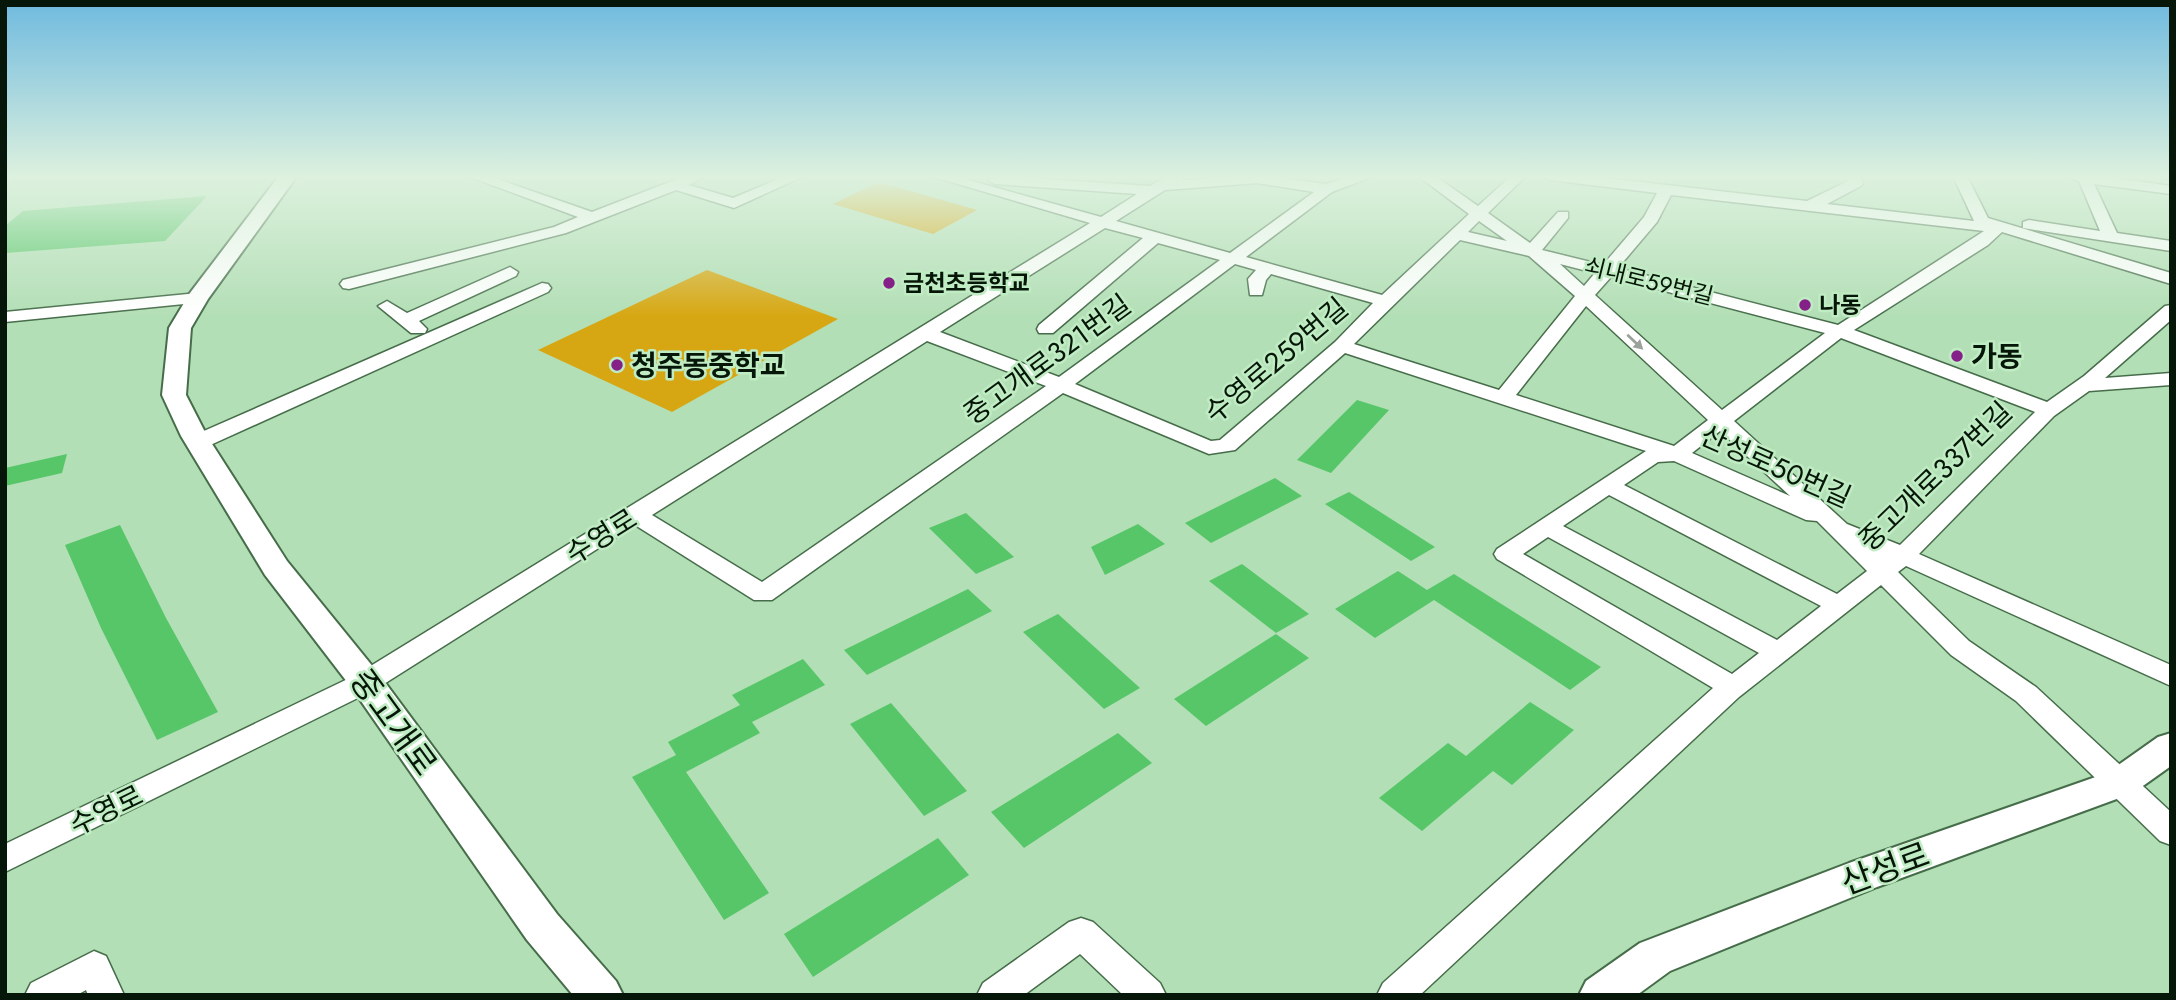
<svg xmlns="http://www.w3.org/2000/svg" width="2176" height="1000" font-family="Jost,'Noto Sans KR',sans-serif">
	<rect width="100%" height="100%" fill="#b3dfb6"/>
	<!-- green -->
	<g fill="#d7a713">
		<path d="M 879,182 L 977,210 L 933,234 L 833,204 Z"/>
		<path d="M 707,270 L 838,319 L 672,412 L 538,350 Z"/>
	</g>
	<!-- building -->
	<g fill="#57c669">
		<path d="M 207,196 L 165,241 L 5,253 L 5,226 L 23,211 Z"/>
		<path d="M 1357,400 L 1389,410 L 1331,473 L 1297,460 Z"/>
		<path d="M 67,454 L 62,473 L 5,486 L 5,468 Z"/>
		<path d="M 1275,478 L 1302,496 L 1211,543 L 1185,523 Z"/>
		<path d="M 1349,492 L 1435,547 L 1411,561 L 1325,504 Z"/>
		<path d="M 966,513 L 1014,557 L 976,574 L 929,528 Z"/>
		<path d="M 1138,524 L 1165,544 L 1105,575 L 1091,547 Z"/>
		<path d="M 120,525 L 166,618 L 218,712 L 157,740 L 101,628 L 65,545 Z"/>
		<path d="M 1242,564 L 1309,614 L 1276,633 L 1209,581 Z"/>
		<path d="M 1398,571 L 1427,590 L 1454,574 L 1601,667 L 1570,690 L 1434,600 L 1375,638 L 1335,609 Z"/>
		<path d="M 968,589 L 992,611 L 867,675 L 844,650 Z"/>
		<path d="M 1058,614 L 1140,688 L 1104,709 L 1023,632 Z"/>
		<path d="M 1276,634 L 1309,658 L 1206,726 L 1174,699 Z"/>
		<path d="M 803,659 L 825,685 L 752,722 L 760,733 L 686,772 L 769,893 L 724,920 L 632,777 L 676,755 L 668,742 L 740,705 L 732,695 Z"/>
		<path d="M 1530,702 L 1574,730 L 1512,785 L 1493,771 L 1422,831 L 1379,798 L 1448,743 L 1466,756 Z"/>
		<path d="M 891,703 L 967,791 L 924,816 L 850,724 Z"/>
		<path d="M 1118,733 L 1152,763 L 1024,848 L 991,812 Z"/>
		<path d="M 938,838 L 969,875 L 813,977 L 784,934 Z"/>
	</g>
	<g fill="none" stroke-linecap="round" stroke-linejoin="round">
		<!-- minor casing -->
		<g stroke="#466d4a" stroke-width="3">
			<g id="minor">
				<path d="M 468,176 L 489,176 L 592,212 L 685,176 L 705,176 L 689,185 L 733,198 L 785,176 L 804,176 L 734,208 L 676,190 L 566,233 L 349,289 L 343,288 L 340,284 L 343,280 L 554,227 L 578,217 Z"/>
				<path d="M 931,176 L 954,176 L 1101,217 L 1137,194 L 995,184 L 988,180 L 1001,176 L 1150,186 L 1167,176 L 1184,176 L 1181,180 L 1267,176 L 1326,184 L 1352,176 L 1374,176 L 1332,192 L 1246,257 L 1382,295 L 1469,214 L 1418,176 L 1435,176 L 1478,206 L 1511,176 L 1526,176 L 1488,213 L 1530,243 L 1558,212 L 1568,212 L 1568,218 L 1542,250 L 1603,265 L 1644,217 L 1657,193 L 1550,180 L 1543,176 L 1588,176 L 1807,201 L 1848,181 L 1845,176 L 1859,176 L 1863,183 L 1861,186 L 1827,204 L 1974,221 L 1953,176 L 1967,176 L 1988,218 L 2171,273 L 2171,284 L 2002,232 L 1988,245 L 1854,330 L 2047,402 L 2084,376 L 2165,306 L 2171,305 L 2171,320 L 2105,378 L 2171,373 L 2171,385 L 2089,391 L 2054,416 L 1919,554 L 2171,665 L 2171,686 L 1906,566 L 1898,572 L 1969,641 L 2036,687 L 2171,812 L 2171,845 L 2160,841 L 2016,701 L 1951,655 L 1881,585 L 1739,697 L 1420,995 L 1377,995 L 1383,983 L 1713,688 L 1497,559 L 1494,554 L 1497,549 L 1646,451 L 1345,353 L 1235,450 L 1209,454 L 1063,393 L 772,600 L 754,600 L 635,525 L 376,689 L 5,872 L 5,844 L 356,675 L 1090,223 ZM 1257,183 L 1314,192 L 1230,253 L 1116,221 L 1165,190 ZM 1671,195 L 1984,231 L 1838,325 L 1618,268 L 1657,222 ZM 1479,221 L 1507,241 L 1468,232 ZM 1105,228 L 1143,238 L 1039,325 L 1037,329 L 1039,333 L 1053,333 L 1158,243 L 1220,260 L 1059,377 L 940,332 ZM 1460,240 L 1529,256 L 1575,296 L 1499,390 L 1354,344 ZM 1235,264 L 1256,270 L 1248,279 L 1250,295 L 1262,295 L 1266,280 L 1271,274 L 1373,303 L 1335,342 L 1220,440 L 1211,441 L 1075,384 ZM 1560,264 L 1595,273 L 1584,286 ZM 1611,277 L 1825,333 L 1722,410 L 1595,295 ZM 1586,306 L 1708,420 L 1674,446 L 1516,395 ZM 1841,338 L 2035,412 L 1900,545 L 1847,524 L 1734,421 ZM 927,341 L 1046,386 L 762,582 L 652,515 ZM 1720,431 L 1790,496 L 1692,453 ZM 1674,461 L 1806,520 L 1817,521 L 1867,571 L 1837,594 L 1624,485 L 1658,462 ZM 1609,495 L 1821,606 L 1777,640 L 1563,526 ZM 1548,537 L 1759,653 L 1732,674 L 1523,554 Z"/>
				<path d="M 2064,176 L 2102,176 L 2171,186 L 2171,194 L 2094,184 L 2117,233 L 2171,241 L 2171,251 L 2023,228 L 2023,222 L 2029,220 L 2100,231 L 2079,181 Z"/>
				<path d="M 510,267 L 518,272 L 516,276 L 419,321 L 427,329 L 425,333 L 411,333 L 378,306 L 387,301 L 407,313 Z"/>
				<path d="M 542,283 L 548,284 L 551,288 L 548,292 L 206,447 L 198,448 L 187,442 L 190,437 Z"/>
				<path d="M 198,293 L 207,298 L 204,302 L 5,322 L 5,312 Z"/>
				<path d="M 1081,918 L 1093,922 L 1160,983 L 1166,995 L 1123,995 L 1080,954 L 1024,995 L 977,995 L 983,983 L 1069,922 Z"/>
				<path d="M 94,951 L 106,956 L 124,995 L 88,995 L 86,990 L 77,995 L 25,995 L 31,983 Z"/>
			</g>
		</g>
		<!-- tertiary casing -->
		<g stroke="#466d4a" stroke-width="4">
			<g id="tertiary">
				<path d="M 279,176 L 297,176 L 208,299 L 191,328 L 186,395 L 207,436 L 287,561 L 378,673 L 557,914 L 616,981 L 623,995 L 573,995 L 527,940 L 354,691 L 265,575 L 181,436 L 162,395 L 169,328 L 190,293 Z"/>
				<path d="M 2171,733 L 2171,766 L 2133,793 L 1877,887 L 1670,971 L 1637,995 L 1579,995 L 1586,981 L 1640,943 L 1849,863 L 2107,773 L 2158,737 Z"/>
			</g>
		</g>
		<!-- minor -->
		<use href="#minor" fill="#fff" fill-rule="evenodd"/>
		<!-- tertiary -->
		<use href="#tertiary" fill="#fff" fill-rule="evenodd"/>
	</g>
	<!-- one-way arrows -->
	<defs><path id="oneway-solid" d="M-6-.8H1V-3.2L6.5 0L1 3.2V.8H-6Z" transform="scale(1.75)"/></defs>
	<use fill="#9ba29c" href="#oneway-solid" transform="translate(1635 342) rotate(43)"/>
	<!-- sky -->
	<linearGradient id="sky" x2="0" y2="1"><stop stop-color="#6fbadf"/><stop offset="0.56" stop-color="#ddf1de"/><stop offset="1" stop-color="#ddf1de" stop-opacity="0"/></linearGradient>
	<rect width="2176" height="316" fill="url(#sky)"/>
	<!-- markers -->
	<g fill="#852088" stroke="#c0ecc3" stroke-width="2.5">
		<circle cx="889" cy="283" r="7"/>
		<circle cx="1805" cy="305" r="7"/>
		<circle cx="1957" cy="356" r="7"/>
		<circle cx="617" cy="365" r="7"/>
	</g>
	<g text-anchor="middle" stroke-width="5" stroke-linejoin="round" paint-order="stroke">
		<!-- far-street labels -->
		<g font-size="23" fill="#061608" stroke="#c0ecc3">
			<text transform="translate(1649 281) rotate(14)" y="8">쇠내로59번길</text>
		</g>
		<!-- far-poi labels -->
		<g font-size="23" font-weight="bold" fill="#061608" stroke="#c0ecc3" text-anchor="start">
			<text x="903" y="291">금천초등학교</text>
			<text x="1819" y="313">나동</text>
		</g>
		<!-- poi labels -->
		<g font-size="28" font-weight="bold" fill="#061608" stroke="#c0ecc3" text-anchor="start">
			<text x="1971" y="366">가동</text>
			<text x="631" y="375">청주동중학교</text>
		</g>
		<!-- street labels -->
		<g font-size="28" fill="#061608" stroke="#c0ecc3">
			<text transform="translate(1047 359) rotate(-36)" y="10">중고개로321번길</text>
			<text transform="translate(1276 360) rotate(-40)" y="10">수영로259번길</text>
			<text transform="translate(1776 466) rotate(24)" y="10">산성로50번길</text>
			<text transform="translate(1935 476) rotate(-44)" y="10">중고개로337번길</text>
			<text transform="translate(601 536) rotate(-32)" y="10">수영로</text>
			<text transform="translate(106 810) rotate(-26)" y="10">수영로</text>
		</g>
		<!-- near-street labels -->
		<g font-size="33" fill="#061608" stroke="#c0ecc3">
			<text transform="translate(394 722) rotate(54)" y="12">중고개로</text>
			<text transform="translate(1885 868) rotate(-20)" y="12">산성로</text>
		</g>
	</g>
	<!-- border -->
	<rect width="2176" height="1000" fill="none" stroke="#061608" stroke-width="14"/>
</svg>
